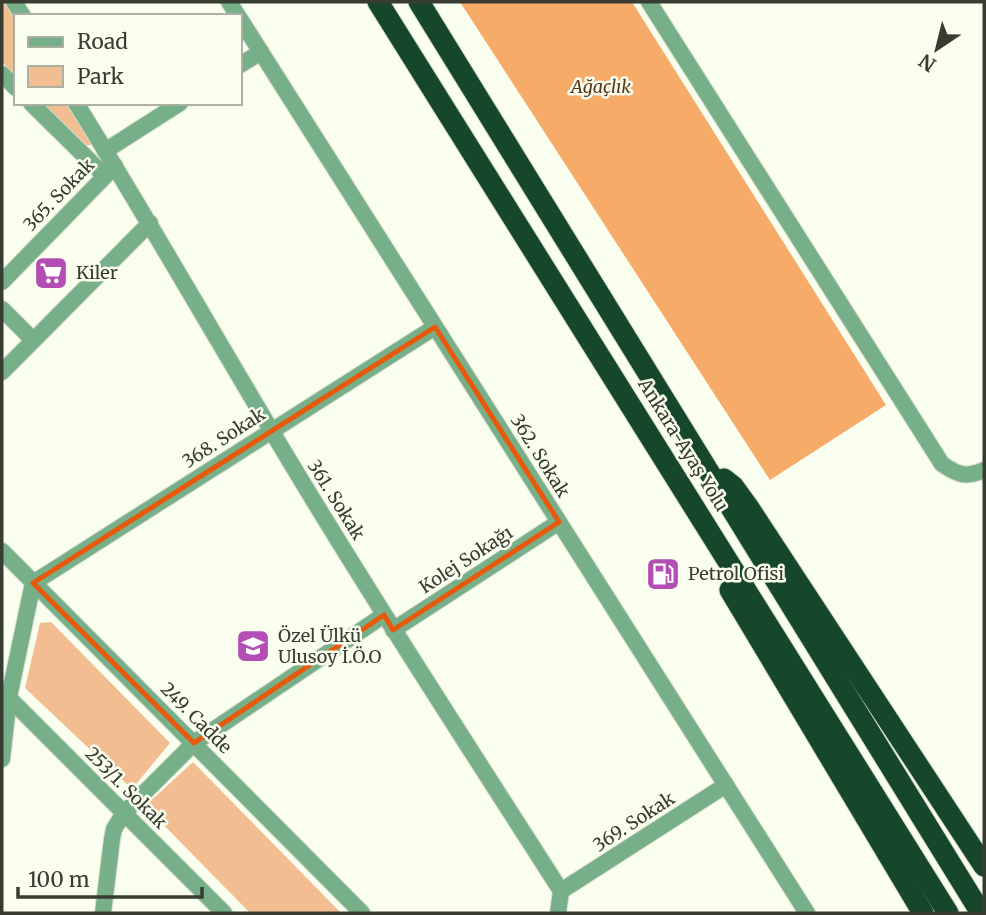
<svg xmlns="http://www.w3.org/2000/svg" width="986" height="915" font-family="Merriweather,serif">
	<rect width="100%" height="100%" fill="#f9feee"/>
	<!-- green -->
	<g fill="#f3bd92">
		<path d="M 2,2 L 7,2 L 16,16 L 16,76 L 2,62 Z"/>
		<path d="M 43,103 L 71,103 L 92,137 L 91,145 L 84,145 Z"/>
		<path d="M 51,622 L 170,743 L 132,789 L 25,688 L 40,623 Z"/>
		<path d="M 193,762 L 341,913 L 250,913 L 145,806 Z"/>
	</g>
	<!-- forest -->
	<path fill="#f7ab69" d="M 460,2 L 632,2 L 886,405 L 770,480 Z"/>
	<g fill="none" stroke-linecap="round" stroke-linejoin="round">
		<!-- minor casing -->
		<g stroke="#d6dbcc" stroke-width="18">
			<g id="minor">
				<path d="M 14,2 L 23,16"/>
				<path d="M 229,2 L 238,16"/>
				<path d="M 649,2 L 942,464 C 958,475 966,478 984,470"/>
				<path d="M 240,19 L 807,913"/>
				<path d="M 240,65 L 261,52"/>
				<path d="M 2,74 L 16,88"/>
				<path d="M 31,103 L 105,176"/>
				<path d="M 76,103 C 143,211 206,321 271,430 C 364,586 463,738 561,891 L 558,913"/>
				<path d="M 105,151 L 180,103"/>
				<path d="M 2,282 L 115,166"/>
				<path d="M 2,309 L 33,340"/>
				<path d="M 2,372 L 150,223"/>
				<path d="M 2,551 L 362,913"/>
				<path d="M 393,630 L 559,522"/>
				<path d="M 3,692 L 224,913"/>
				<path d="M 2,759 L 9,697 L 33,583 L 435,327"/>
				<path d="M 561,891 L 726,785"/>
				<path d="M 103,913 L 112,839 L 114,829 L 124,813 L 194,743 L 384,615"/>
			</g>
		</g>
		<!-- highway casing -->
		<g stroke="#d6dbcc" stroke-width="23">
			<g id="highway">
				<path d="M 378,2 L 948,913"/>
				<path d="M 419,2 L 981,913"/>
				<path d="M 724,479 L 733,486 L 749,508 L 984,866"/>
				<path d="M 730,590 L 923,913"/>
			</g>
		</g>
		<!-- minor -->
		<use href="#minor" stroke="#77af89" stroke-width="16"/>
		<!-- highway -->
		<use href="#highway" stroke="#16472a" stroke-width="21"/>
	</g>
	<!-- marked area -->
	<path fill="none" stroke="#e8590c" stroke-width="5" stroke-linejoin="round" d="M 435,327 L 559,522 L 393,630 L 384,615 L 194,743 L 33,583 Z"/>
	<!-- icons -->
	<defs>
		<g id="supermarket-square" transform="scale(1.75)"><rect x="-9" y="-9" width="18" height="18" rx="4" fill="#b34fb4" stroke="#f9feee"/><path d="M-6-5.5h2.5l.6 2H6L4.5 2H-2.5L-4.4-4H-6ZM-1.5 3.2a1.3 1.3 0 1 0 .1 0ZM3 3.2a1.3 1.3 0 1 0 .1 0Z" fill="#fff"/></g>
		<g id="fuel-square" transform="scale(1.75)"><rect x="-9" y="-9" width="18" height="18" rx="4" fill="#b34fb4" stroke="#f9feee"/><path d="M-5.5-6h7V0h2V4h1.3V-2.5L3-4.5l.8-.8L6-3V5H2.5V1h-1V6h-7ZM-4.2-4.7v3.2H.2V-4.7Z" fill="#fff"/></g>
		<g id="school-square" transform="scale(1.75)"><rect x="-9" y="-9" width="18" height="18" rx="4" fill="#b34fb4" stroke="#f9feee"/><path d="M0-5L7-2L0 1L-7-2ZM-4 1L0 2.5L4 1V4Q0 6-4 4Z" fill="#fff"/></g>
	</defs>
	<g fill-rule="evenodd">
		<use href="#supermarket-square" x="51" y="273"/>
		<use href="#fuel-square" x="663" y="574"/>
		<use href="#school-square" x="253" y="646"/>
	</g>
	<g text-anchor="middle" stroke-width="5" stroke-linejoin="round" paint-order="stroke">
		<!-- park labels -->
		<g font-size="18" font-style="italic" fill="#59391d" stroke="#f9feee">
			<text x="601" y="93">Ağaçlık</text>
		</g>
		<!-- street labels -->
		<g font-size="18" fill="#383c31" stroke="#f9feee">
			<text transform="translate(59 195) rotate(-46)" y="6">365. Sokak</text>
			<text transform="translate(224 438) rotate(-33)" y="6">368. Sokak</text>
			<text transform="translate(683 445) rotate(58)" y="6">Ankara-Ayaş Yolu</text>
			<text transform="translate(540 456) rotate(58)" y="6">362. Sokak</text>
			<text transform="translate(336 500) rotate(58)" y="6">361. Sokak</text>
			<text transform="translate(466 560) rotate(-33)" y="6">Kolej Sokağı</text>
			<text transform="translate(196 718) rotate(45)" y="6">249. Cadde</text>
			<text transform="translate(126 788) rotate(45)" y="6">253/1. Sokak</text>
			<text transform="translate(634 822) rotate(-33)" y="6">369. Sokak</text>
		</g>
		<!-- poi labels -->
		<g font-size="18" fill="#383c31" stroke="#f9feee" text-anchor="start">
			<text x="76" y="279">Kiler</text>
			<text x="688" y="580">Petrol Ofisi</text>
			<text x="278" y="642">Özel Ülkü<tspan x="278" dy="21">Ulusoy İ.Ö.O</tspan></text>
		</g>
	</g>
	<!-- border -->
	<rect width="986" height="915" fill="none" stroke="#383c31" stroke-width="7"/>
	<!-- legend -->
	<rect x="14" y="14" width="228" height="91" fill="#f9feee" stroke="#acb0a2" stroke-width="2"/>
	<rect x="28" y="37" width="35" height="10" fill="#77af89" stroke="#acb0a2" stroke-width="2"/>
	<text x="77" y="49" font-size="21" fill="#383c31">Road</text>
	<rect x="28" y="66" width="35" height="21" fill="#f3bd92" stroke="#acb0a2" stroke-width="2"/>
	<text x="77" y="84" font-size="21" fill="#383c31">Park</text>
	<!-- north arrow -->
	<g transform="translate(937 49) rotate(215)" stroke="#f9feee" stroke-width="5" paint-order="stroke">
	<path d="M0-5L12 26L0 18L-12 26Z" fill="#383c31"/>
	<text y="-10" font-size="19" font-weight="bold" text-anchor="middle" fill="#383c31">N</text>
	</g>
	<!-- scale -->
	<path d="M18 887v10h184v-10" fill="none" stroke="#383c31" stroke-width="3.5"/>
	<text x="28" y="887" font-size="21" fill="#383c31" stroke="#f9feee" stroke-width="5" paint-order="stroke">100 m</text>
</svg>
